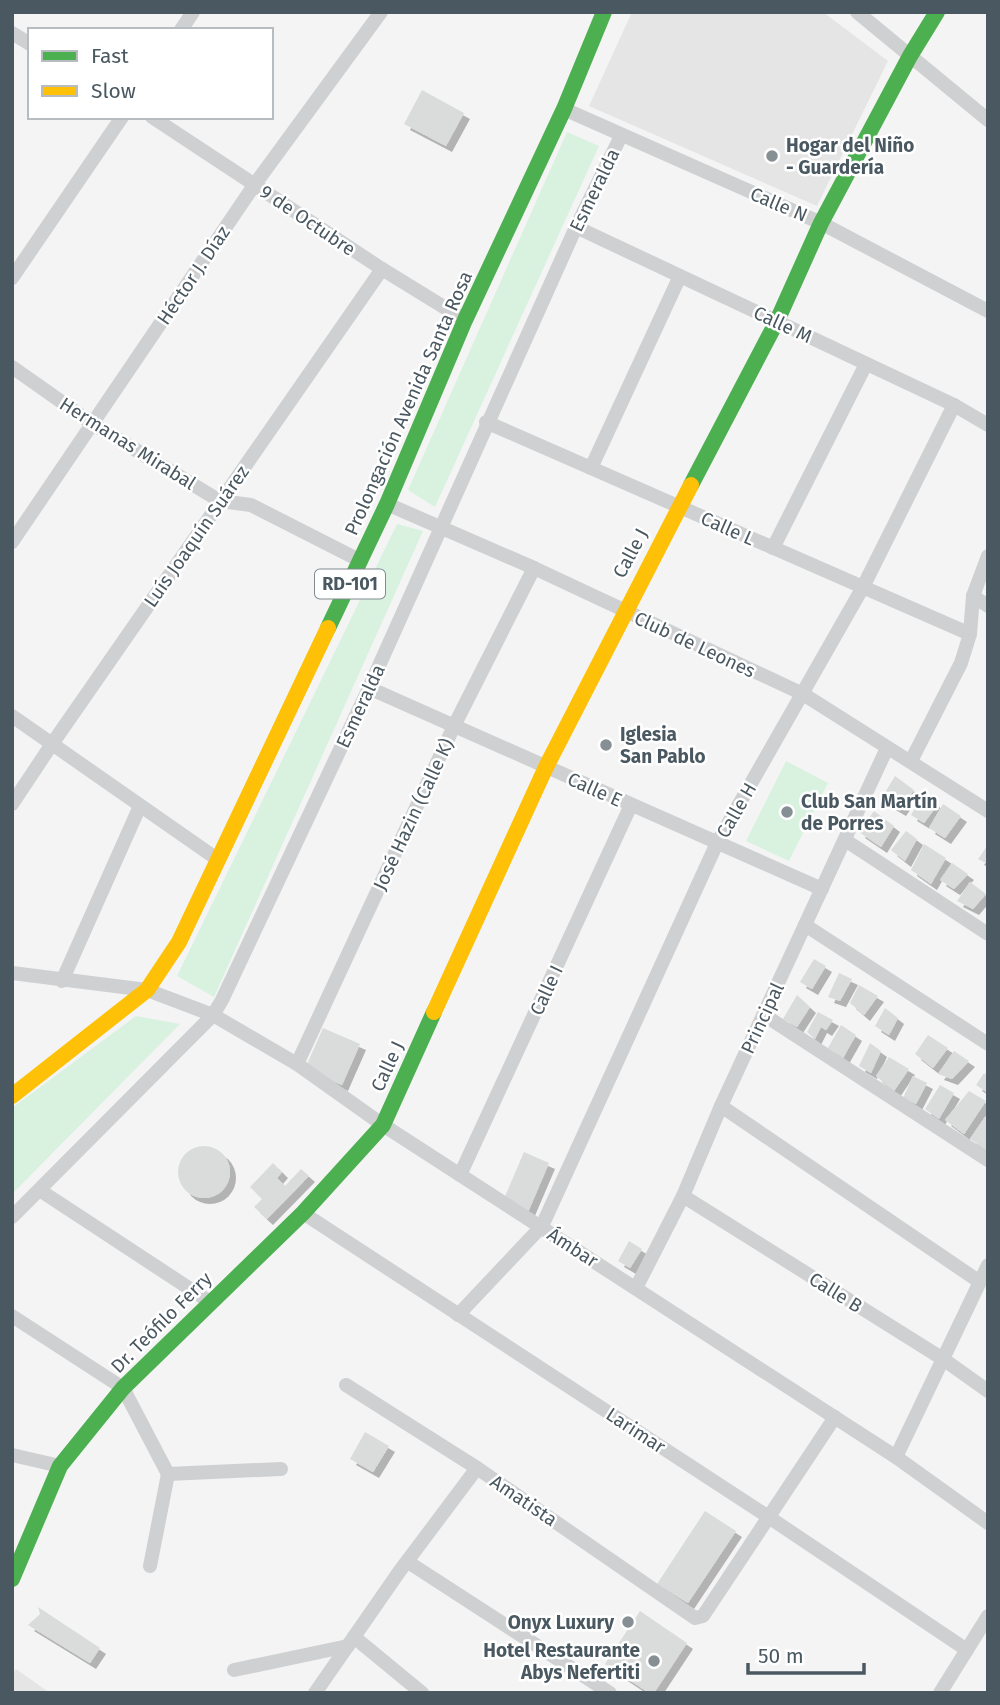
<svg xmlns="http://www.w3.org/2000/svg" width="1000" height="1705" font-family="'Fira Sans',sans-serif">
	<defs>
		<filter id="shadow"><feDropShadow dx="6" dy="6" stdDeviation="0" flood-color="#0004"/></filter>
	</defs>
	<rect width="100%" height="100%" fill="#f4f4f4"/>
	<!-- education -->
	<g fill="#e6e5e6">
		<path d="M 632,12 L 823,12 L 888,61 L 817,206 L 589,106 Z"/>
		<path d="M 16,1669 L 50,1693 L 12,1693 L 12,1675 Z"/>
	</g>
	<!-- green -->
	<g fill="#d9f2e0">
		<path d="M 567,132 L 599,146 L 435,507 L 408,490 Z"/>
		<path d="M 397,524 L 423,531 L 214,997 L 177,976 Z"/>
		<path d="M 786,761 L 828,783 L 789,861 L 746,841 Z"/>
		<path d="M 136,1016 L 180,1024 L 12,1194 L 12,1108 Z"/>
	</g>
	<!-- building -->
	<g fill="#dadcdc" filter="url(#shadow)">
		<path d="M 422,90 L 464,113 L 446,146 L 404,124 Z"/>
		<path d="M 895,776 L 914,790 L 900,810 L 881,799 Z"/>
		<path d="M 923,795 L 938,804 L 924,823 L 911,815 Z"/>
		<path d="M 943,804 L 961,816 L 945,838 L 929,828 Z"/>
		<path d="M 874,811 L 894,826 L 881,847 L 859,832 Z"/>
		<path d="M 906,831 L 917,839 L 905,861 L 891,850 Z"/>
		<path d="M 924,844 L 946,858 L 931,884 L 911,870 Z"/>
		<path d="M 988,845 L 988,864 L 978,859 Z"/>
		<path d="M 952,863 L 968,874 L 954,889 L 940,880 Z"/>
		<path d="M 970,882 L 986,894 L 973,909 L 957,901 Z"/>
		<path d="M 814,959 L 826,966 L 812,989 L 800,982 Z"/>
		<path d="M 839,973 L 852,979 L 840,1001 L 828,997 Z"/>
		<path d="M 859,985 L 878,996 L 864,1015 L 850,1003 Z"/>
		<path d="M 797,995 L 810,1007 L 797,1027 L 783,1019 Z"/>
		<path d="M 885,1008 L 898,1018 L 889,1035 L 875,1026 Z"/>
		<path d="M 818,1012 L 833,1020 L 826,1030 L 821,1027 L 815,1039 L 807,1032 Z"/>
		<path d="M 841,1025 L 856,1035 L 843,1058 L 828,1048 Z"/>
		<path d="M 323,1028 L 360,1044 L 342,1085 L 305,1069 Z"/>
		<path d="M 928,1035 L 948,1048 L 933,1068 L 915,1054 Z"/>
		<path d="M 870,1043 L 881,1051 L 871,1073 L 859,1066 Z"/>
		<path d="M 954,1051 L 969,1061 L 952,1079 L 938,1074 Z"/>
		<path d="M 889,1057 L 909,1069 L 894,1091 L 876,1076 Z"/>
		<path d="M 984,1073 L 988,1076 L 988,1093 L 976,1085 Z"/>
		<path d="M 913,1076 L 927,1083 L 916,1104 L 903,1098 Z"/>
		<path d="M 940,1085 L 954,1093 L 939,1119 L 925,1109 Z"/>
		<path d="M 969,1091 L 986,1101 L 964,1134 L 945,1120 Z"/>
		<path d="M 985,1117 L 988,1119 L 986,1150 L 970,1139 Z"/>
		<circle cx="204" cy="1172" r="26"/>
		<path d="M 524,1152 L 549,1163 L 528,1212 L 503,1201 Z"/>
		<path d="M 273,1163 L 282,1172 L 277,1178 L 285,1186 L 301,1169 L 309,1176 L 267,1219 L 254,1207 L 262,1199 L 250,1187 Z"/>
		<path d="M 629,1241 L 642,1249 L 630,1268 L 618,1261 Z"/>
		<path d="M 365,1432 L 389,1446 L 373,1472 L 350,1459 Z"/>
		<path d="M 705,1511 L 736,1531 L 688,1603 L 657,1584 Z"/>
		<path d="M 38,1607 L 100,1648 L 90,1663 L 28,1625 L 40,1614 Z"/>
		<path d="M 640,1611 L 687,1643 L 654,1693 L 649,1693 L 605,1664 Z"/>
	</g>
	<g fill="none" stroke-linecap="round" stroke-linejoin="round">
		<!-- street -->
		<g stroke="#ced0d2" stroke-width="14">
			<path d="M 857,12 L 988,120"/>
			<path d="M 181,30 L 193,12"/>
			<path d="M 12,33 L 30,44"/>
			<path d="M 564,109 L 821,223 L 988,311"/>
			<path d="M 152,117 L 382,269 L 465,320"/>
			<path d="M 576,227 L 954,405 L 988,425"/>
			<path d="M 12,278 L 122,117"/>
			<path d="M 12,367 L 93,424 L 220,501 L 251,505 L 361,561"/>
			<path d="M 486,422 L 970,634"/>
			<path d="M 591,468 L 680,276"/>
			<path d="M 387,504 L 534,568 L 803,694 L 988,811"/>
			<path d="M 12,542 L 255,184 L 381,12"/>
			<path d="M 773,548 L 866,364"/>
			<path d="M 973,596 L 988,606"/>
			<path d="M 369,688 L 822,889"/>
			<path d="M 12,716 L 217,859"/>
			<path d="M 911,761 L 961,663 L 970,634 L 973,596 L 988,556"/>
			<path d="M 12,804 L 52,744 L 382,269"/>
			<path d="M 845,840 L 988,934"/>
			<path d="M 805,925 L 988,1044"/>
			<path d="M 12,973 L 147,990 L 213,1015 L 297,1064 L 383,1125 L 896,1457 L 988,1523"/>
			<path d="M 62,981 L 140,806"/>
			<path d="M 764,1015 L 988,1160"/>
			<path d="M 297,1064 L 454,726 L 534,568"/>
			<path d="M 721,1106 L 980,1282"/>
			<path d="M 460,1175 L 631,805"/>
			<path d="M 41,1191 L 210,1302"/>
			<path d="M 683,1196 L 943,1359 L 988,1391"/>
			<path d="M 303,1213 L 767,1516 L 967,1650"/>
			<path d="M 12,1217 L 213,1015 L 222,1000 L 369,688 L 576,227 L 621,136"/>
			<path d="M 636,1288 L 683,1196 L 721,1106 L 887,748"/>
			<path d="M 458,1315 L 542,1226 L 717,843 L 863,587 L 954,405"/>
			<path d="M 12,1316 L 123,1388 L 168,1474"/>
			<path d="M 346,1385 L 477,1468 L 695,1618 L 703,1616 L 835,1417"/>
			<path d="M 12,1455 L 60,1466"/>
			<path d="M 896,1457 L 988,1265"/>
			<path d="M 168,1474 L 281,1469"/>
			<path d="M 408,1562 L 610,1693"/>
			<path d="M 150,1566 L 168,1474"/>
			<path d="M 354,1637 L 422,1693"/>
			<path d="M 234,1670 L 348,1646"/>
			<path d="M 315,1693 L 399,1572 L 477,1468"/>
			<path d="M 940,1693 L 988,1616"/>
		</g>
		<!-- fast -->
		<g stroke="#4caf50" stroke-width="16">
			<path d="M 691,485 L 777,321 L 821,223 L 910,56 L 937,12"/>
			<path d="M 328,628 L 387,504 L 465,320 L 564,109 L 604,12"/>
			<path d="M 12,1579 L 60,1466 L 123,1388 L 303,1213 L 383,1125 L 434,1012"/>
		</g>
		<!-- slow -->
		<g stroke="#ffc107" stroke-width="16">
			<path d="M 434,1012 L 546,767 L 691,485"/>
			<path d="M 12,1096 L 147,990 L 179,942 L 328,628"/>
		</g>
	</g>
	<!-- markers -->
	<g fill="#868f94" stroke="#fff" stroke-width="2.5">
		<circle cx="772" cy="156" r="7"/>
		<circle cx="606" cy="745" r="7"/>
		<circle cx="787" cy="812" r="7"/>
		<circle cx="628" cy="1622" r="7"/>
		<circle cx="654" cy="1661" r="7"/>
	</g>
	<g text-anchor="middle" stroke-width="5" stroke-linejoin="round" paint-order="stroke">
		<!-- shield labels -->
		<rect fill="#fff" stroke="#808a90" stroke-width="2" x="315" y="569.5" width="70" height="29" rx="5"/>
		<g font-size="18" font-weight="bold" fill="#4a5861">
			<text x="350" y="590">RD-101</text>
		</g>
		<!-- poi labels -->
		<g font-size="19" font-weight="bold" fill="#4a5861" stroke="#fff" text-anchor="start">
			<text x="786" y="152">Hogar del Niño<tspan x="786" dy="22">- Guardería</tspan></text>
			<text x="620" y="741">Iglesia<tspan x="620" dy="22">San Pablo</tspan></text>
			<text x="801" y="808">Club San Martín<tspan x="801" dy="22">de Porres</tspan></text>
			<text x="614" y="1629" text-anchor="end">Onyx Luxury</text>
			<text x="640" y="1657" text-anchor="end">Hotel Restaurante<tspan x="640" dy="22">Abys Nefertiti</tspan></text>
		</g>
		<!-- street labels -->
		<g font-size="19" fill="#4a5861" stroke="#fff">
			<text transform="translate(594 190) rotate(-64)" y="7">Esmeralda</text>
			<text transform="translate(779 204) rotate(23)" y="7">Calle N</text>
			<text transform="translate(308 220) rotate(34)" y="7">9 de Octubre</text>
			<text transform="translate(193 275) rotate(-56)" y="7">Héctor J. Díaz</text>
			<text transform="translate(783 324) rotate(25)" y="7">Calle M</text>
			<text transform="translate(408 403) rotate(-66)" y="7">Prolongación Avenida Santa Rosa</text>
			<text transform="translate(128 443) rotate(32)" y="7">Hermanas Mirabal</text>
			<text transform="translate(728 528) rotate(24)" y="7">Calle L</text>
			<text transform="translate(196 536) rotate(-55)" y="7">Luís Joaquín Suárez</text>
			<text transform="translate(630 553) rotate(-62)" y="7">Calle J</text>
			<text transform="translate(695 644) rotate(25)" y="7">Club de Leones</text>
			<text transform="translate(360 706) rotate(-65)" y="7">Esmeralda</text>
			<text transform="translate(595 789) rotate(24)" y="7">Calle E</text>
			<text transform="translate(736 810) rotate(-60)" y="7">Calle H</text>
			<text transform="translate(413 814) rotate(-65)" y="7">José Hazin (Calle K)</text>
			<text transform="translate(546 990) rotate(-65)" y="7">Calle I</text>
			<text transform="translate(762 1018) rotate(-65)" y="7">Principal</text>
			<text transform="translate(387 1066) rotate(-65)" y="7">Calle J</text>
			<text transform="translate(573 1247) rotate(33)" y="7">Ámbar</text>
			<text transform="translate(836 1292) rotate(32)" y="7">Calle B</text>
			<text transform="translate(161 1322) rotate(-45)" y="7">Dr. Teófilo Ferry</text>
			<text transform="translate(636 1430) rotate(33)" y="7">Larimar</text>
			<text transform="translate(524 1500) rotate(34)" y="7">Amatista</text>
		</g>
	</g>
	<!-- border -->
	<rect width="1000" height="1705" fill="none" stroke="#4a5861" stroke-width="28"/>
	<!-- legend -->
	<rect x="28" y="28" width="245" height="91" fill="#ffffff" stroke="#b7bcc0" stroke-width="2"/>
	<rect x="42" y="51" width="35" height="10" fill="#4caf50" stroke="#b7bcc0" stroke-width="2"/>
	<text x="91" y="63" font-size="21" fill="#4a5861">Fast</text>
	<rect x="42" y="86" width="35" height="10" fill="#ffc107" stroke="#b7bcc0" stroke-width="2"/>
	<text x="91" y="98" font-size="21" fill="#4a5861">Slow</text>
	<!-- scale -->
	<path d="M748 1663v10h116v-10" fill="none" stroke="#4a5861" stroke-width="3.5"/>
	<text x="758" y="1663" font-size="21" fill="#4a5861" stroke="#ffffff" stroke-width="5" paint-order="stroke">50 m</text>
</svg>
